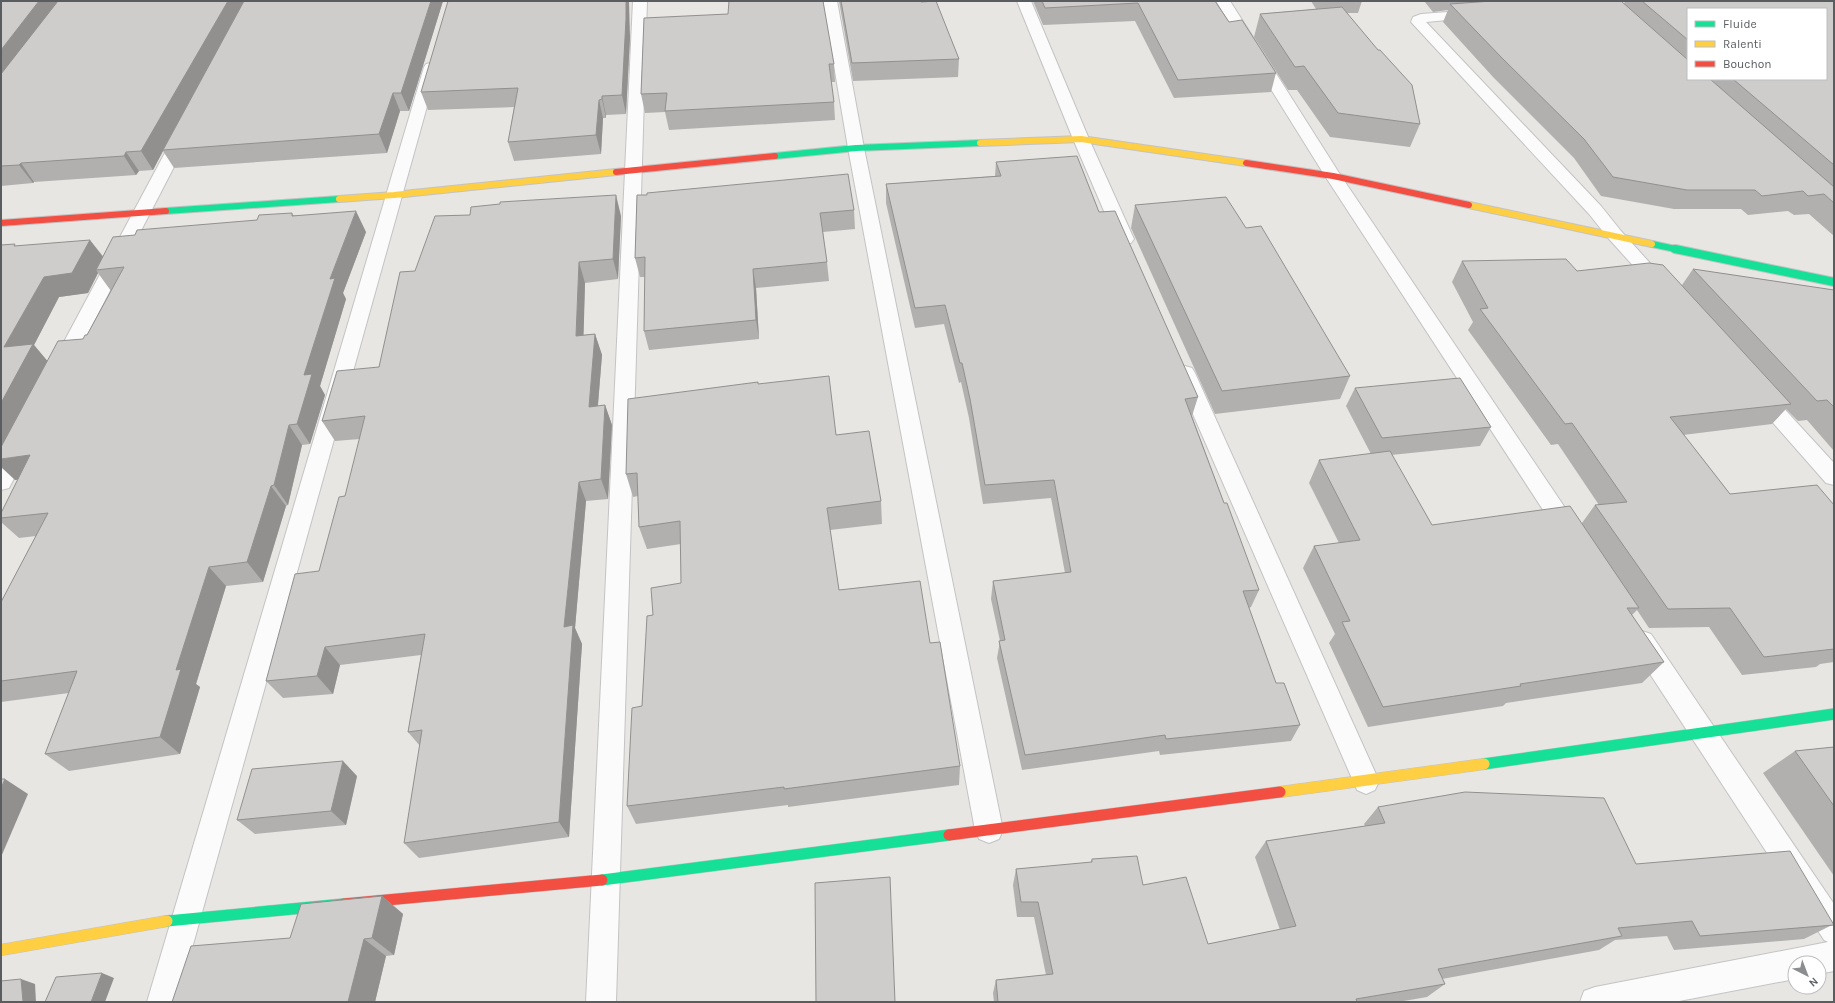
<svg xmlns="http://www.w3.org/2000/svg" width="1835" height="1003" font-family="Karla,sans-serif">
	<rect width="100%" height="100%" fill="#e8e6e3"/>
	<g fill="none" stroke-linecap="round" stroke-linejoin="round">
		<!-- street casing -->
		<g stroke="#c4c3c4" stroke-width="2">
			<g id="street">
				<path d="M 633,1 L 647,1 L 616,1002 L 586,1002 Z"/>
				<path d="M 823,1 L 837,1 L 864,148 L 1003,830 L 999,839 L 989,843 L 979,839 L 975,830 L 848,148 Z"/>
				<path d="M 1017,1 L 1031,1 L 1089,139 L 1134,239 L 1131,243 L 1125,244 L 1119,243 L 1116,239 L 1073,139 Z"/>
				<path d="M 1216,1 L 1230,1 L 1341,176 L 1578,527 L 1581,533 L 1578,539 L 1570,542 L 1562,539 L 1325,176 Z"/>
				<path d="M 1475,10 L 1480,11 L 1482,14 L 1480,17 L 1426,22 L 1601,206 L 1621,231 L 1667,282 L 1670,286 L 1667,290 L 1661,292 L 1655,290 L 1609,239 L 1589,214 L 1411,22 L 1413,17 L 1421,14 Z"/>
				<path d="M 431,63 L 436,64 L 438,67 L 177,1002 L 147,1002 L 424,67 L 426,64 Z"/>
				<path d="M 183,129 L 189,131 L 191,134 L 71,366 L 68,371 L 61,373 L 54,371 L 51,366 L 175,134 L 177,131 Z"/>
				<path d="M 1185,366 L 1192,368 L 1195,373 L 1375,772 L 1379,781 L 1375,790 L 1366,794 L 1357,790 L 1175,373 L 1178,368 Z"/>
				<path d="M 1760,388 L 1767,390 L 1834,463 L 1834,485 L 1826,483 L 1753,400 L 1750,395 L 1753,390 Z"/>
				<path d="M 20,438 L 27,440 L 31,446 L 9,488 L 1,490 L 1,462 L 13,440 Z"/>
				<path d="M 1642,631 L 1651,634 L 1834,904 L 1834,971 L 1819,974 L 1819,963 L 1795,963 L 1795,979 L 1674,1002 L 1580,1002 L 1584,991 L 1595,987 L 1828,942 L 1824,940 L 1633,648 L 1630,641 L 1633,634 Z"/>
			</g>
		</g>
		<!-- fast-far2 casing -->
		<g stroke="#c3c3c4" stroke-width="8">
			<g id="fast-far2">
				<path d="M 775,156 L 856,148 L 980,143"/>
				<path d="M 166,211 L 339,199"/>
				<path d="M 1652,244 L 1680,250"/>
			</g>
		</g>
		<!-- fast-far1 casing -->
		<g stroke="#c3c3c4" stroke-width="10">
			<path id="fast-far1" d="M 1675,249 L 1834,282"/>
		</g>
		<!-- fast casing -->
		<g stroke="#c3c3c4" stroke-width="12">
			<g id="fast">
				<path d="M 1484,764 L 1834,714"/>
				<path d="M 602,880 L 949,835"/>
				<path d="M 167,921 L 344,904"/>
			</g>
		</g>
		<!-- slow-far1 casing -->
		<g stroke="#c3c3c4" stroke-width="8">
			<g id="slow-far1">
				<path d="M 980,143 L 1081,139 L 1246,163"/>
				<path d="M 339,199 L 394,195 L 616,172"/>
				<path d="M 1469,205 L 1652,244"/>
			</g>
		</g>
		<!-- slow casing -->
		<g stroke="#c3c3c4" stroke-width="12">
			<g id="slow">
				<path d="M 1280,792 L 1484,764"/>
				<path d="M 1,950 L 167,921"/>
			</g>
		</g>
		<!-- jam-far1 casing -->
		<g stroke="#c3c3c4" stroke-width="8">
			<g id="jam-far1">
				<path d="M 1246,163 L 1333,176 L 1469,205"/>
				<path d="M 616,172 L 775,156"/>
				<path d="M 1,223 L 166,211"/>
			</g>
		</g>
		<!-- jam casing -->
		<g stroke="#c3c3c4" stroke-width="12">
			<g id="jam">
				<path d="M 949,835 L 1280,792"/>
				<path d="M 344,904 L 602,880"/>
			</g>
		</g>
		<!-- street -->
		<use href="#street" fill="#fcfbfb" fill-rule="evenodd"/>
		<!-- fast-far2 -->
		<use href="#fast-far2" stroke="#16e098" stroke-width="6"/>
		<!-- fast-far1 -->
		<use href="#fast-far1" stroke="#16e098" stroke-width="8"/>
		<!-- fast -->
		<use href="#fast" stroke="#16e098" stroke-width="11"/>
		<!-- slow-far1 -->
		<use href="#slow-far1" stroke="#ffcf43" stroke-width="6"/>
		<!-- slow -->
		<use href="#slow" stroke="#ffcf43" stroke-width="11"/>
		<!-- jam-far1 -->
		<use href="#jam-far1" stroke="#f24e42" stroke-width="6"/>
		<!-- jam -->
		<use href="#jam" stroke="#f24e42" stroke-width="11"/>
	</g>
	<!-- wall -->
	<g fill="#b2b0af" fill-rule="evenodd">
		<path d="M 1,1 L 443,1 L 409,111 L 400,111 L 387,153 L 174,168 L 163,151 L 153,170 L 139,171 L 136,175 L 34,182 L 33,183 L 1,186 Z"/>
		<path d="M 839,1 L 921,1 L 959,59 L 958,77 L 853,81 Z"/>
		<path d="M 1033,1 L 1215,1 L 1229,22 L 1276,73 L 1271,92 L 1174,98 L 1135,21 L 1043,25 Z"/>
		<path d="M 1311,1 L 1362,1 L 1358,13 L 1347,13 L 1420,124 L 1410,147 L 1330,137 L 1297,90 L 1288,90 L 1254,37 L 1260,14 L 1316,9 Z"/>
		<path d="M 1424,1 L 1621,1 L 1624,4 L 1625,1 L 1834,1 L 1834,236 L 1809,214 L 1794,215 L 1788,211 L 1748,215 L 1741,209 L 1674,209 L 1601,196 L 1574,158 L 1493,77 L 1443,22 L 1448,10 L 1433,12 ZM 1688,9 L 1826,79 L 1688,79 Z"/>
		<path d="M 644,18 L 834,64 L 835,82 L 831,82 L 834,102 L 835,120 L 669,130 L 665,112 L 645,113 L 641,94 Z"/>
		<path d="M 630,37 L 626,114 L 606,115 L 606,118 L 603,118 L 601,154 L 514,161 L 508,142 L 514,107 L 428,110 L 421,92 Z"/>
		<path d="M 996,162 L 1099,212 L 1198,397 L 1192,416 L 1224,503 L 1259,590 L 1251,607 L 1249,608 L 1276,683 L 1300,725 L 1291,741 L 1160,755 L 1159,751 L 1022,770 L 997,658 L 1000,641 L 991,599 L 993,581 L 1065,573 L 1051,498 L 983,504 L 969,418 L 961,382 L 959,383 L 944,324 L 915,328 L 886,203 L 886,184 L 995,176 Z"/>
		<path d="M 637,195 L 854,210 L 855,229 L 823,232 L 827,262 L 829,281 L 756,288 L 759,339 L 649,350 L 644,331 L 645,277 L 640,277 L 635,258 Z"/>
		<path d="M 1135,205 L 1246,228 L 1350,376 L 1340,399 L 1215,414 L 1131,228 Z"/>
		<path d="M 292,213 L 293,215 L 366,232 L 343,293 L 346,299 L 320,386 L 325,395 L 310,444 L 302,445 L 288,505 L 286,506 L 263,582 L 226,586 L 196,684 L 200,687 L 180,754 L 69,771 L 45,754 L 69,693 L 1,702 L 1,602 L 36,536 L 19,538 L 1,522 L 1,513 L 18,480 L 15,480 L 17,246 L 103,256 L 135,235 L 257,220 ZM 98,273 L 111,291 L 87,335 L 83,339 L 47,361 L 34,345 L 59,297 L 88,293 Z"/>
		<path d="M 621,216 L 618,279 L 585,283 L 583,335 L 595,334 L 602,355 L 598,406 L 605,405 L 612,425 L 608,499 L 586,501 L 575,628 L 582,644 L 569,837 L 419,858 L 404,843 L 420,746 L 408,732 L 421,655 L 340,665 L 333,694 L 283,698 L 266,681 L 319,571 L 345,496 L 360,439 L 335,441 L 322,421 L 379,367 L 415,271 Z"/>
		<path d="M 1462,261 L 1577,271 L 1682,285 L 1693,269 L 1834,290 L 1834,451 L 1807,420 L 1798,421 L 1786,409 L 1772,424 L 1683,435 L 1730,494 L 1834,505 L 1834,662 L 1820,664 L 1816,667 L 1742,675 L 1709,627 L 1649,628 L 1637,610 L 1632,615 L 1664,662 L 1642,683 L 1506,703 L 1503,706 L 1368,727 L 1329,643 L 1335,634 L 1303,568 L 1314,546 L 1339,543 L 1309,483 L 1319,460 L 1371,454 L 1346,406 L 1355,388 L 1491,427 L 1480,446 L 1391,455 L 1432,525 L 1582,523 L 1595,505 L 1599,505 L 1558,444 L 1551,445 L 1468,330 L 1473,322 L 1452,282 Z"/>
		<path d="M 758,384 L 836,435 L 881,501 L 882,524 L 830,530 L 839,590 L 930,643 L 960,766 L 959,785 L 788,807 L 788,805 L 636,824 L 627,806 L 642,706 L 653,615 L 681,583 L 681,544 L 647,549 L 639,527 L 638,496 L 633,497 L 626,474 Z"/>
		<path d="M 1834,747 L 1834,876 L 1763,773 L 1795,751 Z"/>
		<path d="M 357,776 L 346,825 L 255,834 L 237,820 Z"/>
		<path d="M 1378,807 L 1636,864 L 1834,924 L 1804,939 L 1674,950 L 1667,936 L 1615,940 L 1599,950 L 1442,979 L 1445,984 L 1427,997 L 1398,1002 L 994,1002 L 993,993 L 996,980 L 1046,975 L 1034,917 L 1017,917 L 1013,885 L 1016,869 L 1090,863 L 1092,859 L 1143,885 L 1208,944 L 1280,930 L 1255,857 L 1266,841 L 1365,826 L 1364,824 Z"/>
		<path d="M 382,896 L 403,914 L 394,955 L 386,956 L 375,1002 L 172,1002 L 290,938 Z"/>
	</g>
	<!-- shaded-wall -->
	<g fill="#91908f">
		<path d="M 39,1 L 64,1 L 1,85 L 1,50 Z"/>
		<path d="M 228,1 L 246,1 L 163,150 L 163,151 L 153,170 L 141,151 Z"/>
		<path d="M 431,1 L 443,1 L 409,111 L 401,93 Z"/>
		<path d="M 626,1 L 629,1 L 630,37 L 626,114 L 622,95 Z"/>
		<path d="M 393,93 L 400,111 L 387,153 L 379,134 Z"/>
		<path d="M 602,96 L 606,115 L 606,118 L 602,99 Z"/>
		<path d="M 599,100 L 603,118 L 601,154 L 596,135 Z"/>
		<path d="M 126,152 L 139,171 L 136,175 L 124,156 Z"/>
		<path d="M 21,163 L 34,182 L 33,183 L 19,165 Z"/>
		<path d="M 616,195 L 621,216 L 618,279 L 613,259 Z"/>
		<path d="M 356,211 L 366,232 L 343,293 L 346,299 L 320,386 L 325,395 L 310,444 L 297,424 L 304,375 L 330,279 Z"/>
		<path d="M 90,240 L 105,259 L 96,270 L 98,273 L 88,293 L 59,297 L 34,345 L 50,364 L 1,458 L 1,403 L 4,347 L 44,277 Z"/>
		<path d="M 579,262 L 585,283 L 583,357 L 576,336 Z"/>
		<path d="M 753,269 L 756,288 L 759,339 L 756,320 Z"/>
		<path d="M 595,334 L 602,355 L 596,427 L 589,407 Z"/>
		<path d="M 605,405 L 612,425 L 608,499 L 601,479 Z"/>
		<path d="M 289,425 L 302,445 L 288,505 L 274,485 Z"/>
		<path d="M 30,455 L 50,475 L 15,480 L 1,467 L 1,459 Z"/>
		<path d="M 579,482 L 586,501 L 575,628 L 582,644 L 569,837 L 559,822 L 564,627 Z"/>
		<path d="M 271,486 L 286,506 L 263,582 L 247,562 Z"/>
		<path d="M 209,567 L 226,586 L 196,684 L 200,687 L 180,754 L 160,737 L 176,670 Z"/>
		<path d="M 325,647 L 340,665 L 333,694 L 317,676 Z"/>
		<path d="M 343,761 L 357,776 L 346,825 L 331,811 Z"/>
		<path d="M 5,779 L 28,794 L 1,857 L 1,788 Z"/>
		<path d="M 382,896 L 403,914 L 394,955 L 372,938 Z"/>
		<path d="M 364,939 L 386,956 L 375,1002 L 348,1002 Z"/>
		<path d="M 102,973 L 114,978 L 105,1002 L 91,1002 Z"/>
		<path d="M 21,979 L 35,984 L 36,1002 L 23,1002 Z"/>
	</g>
	<!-- building -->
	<g fill="#cfcdcc" stroke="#91908f">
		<path d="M 1,1 L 39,1 L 1,50 Z"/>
		<path d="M 58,1 L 228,1 L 141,151 L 126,152 L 124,156 L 21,163 L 19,165 L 1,166 L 1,74 Z"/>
		<path d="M 244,1 L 431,1 L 401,93 L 393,93 L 379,134 L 163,150 Z"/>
		<path d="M 448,1 L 626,1 L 626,19 L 622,95 L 602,96 L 602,99 L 599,100 L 596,135 L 508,142 L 518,88 L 421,92 Z"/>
		<path d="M 729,1 L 823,1 L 834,64 L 829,64 L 834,102 L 665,111 L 667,93 L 641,94 L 644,18 L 728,14 Z"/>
		<path d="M 841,1 L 921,1 L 921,2 L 936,1 L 959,59 L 852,63 Z"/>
		<path d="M 1042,1 L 1215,1 L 1229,22 L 1242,20 L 1276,73 L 1178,80 L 1138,3 L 1045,8 Z"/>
		<path d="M 1492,1 L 1621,1 L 1688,60 L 1688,79 L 1710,79 L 1834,187 L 1834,203 L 1824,194 L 1808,196 L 1803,191 L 1762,196 L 1755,190 L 1687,190 L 1613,177 L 1584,139 L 1502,58 L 1450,4 Z"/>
		<path d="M 1642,1 L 1834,1 L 1834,165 L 1733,79 L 1826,79 L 1826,9 L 1688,9 L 1688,40 Z"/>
		<path d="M 1342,7 L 1378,50 L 1380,50 L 1412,85 L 1420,124 L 1338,113 L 1304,66 L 1295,67 L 1260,14 Z"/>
		<path d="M 1077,156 L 1099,212 L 1115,211 L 1198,397 L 1185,399 L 1224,503 L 1227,503 L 1259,590 L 1243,591 L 1276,683 L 1284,683 L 1300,725 L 1166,739 L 1165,735 L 1025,755 L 999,641 L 1005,640 L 993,581 L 1071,572 L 1054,480 L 985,485 L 970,399 L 962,363 L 960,363 L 945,305 L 915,308 L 886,184 L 1001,176 L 996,162 Z"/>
		<path d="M 848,174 L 854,210 L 820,213 L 827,262 L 753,269 L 756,320 L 644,331 L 645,257 L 635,258 L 637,195 L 647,195 L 647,193 Z"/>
		<path d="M 616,195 L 613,259 L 579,262 L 576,336 L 595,334 L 589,407 L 605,405 L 601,479 L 579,482 L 564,627 L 573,625 L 559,822 L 404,843 L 422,730 L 408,732 L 425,634 L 325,647 L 317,676 L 266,681 L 295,574 L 319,571 L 339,497 L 345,496 L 365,416 L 322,421 L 337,371 L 379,367 L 400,272 L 415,271 L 435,216 L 470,215 L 471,207 L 500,204 L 500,202 Z"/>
		<path d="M 1226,197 L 1246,228 L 1261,226 L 1350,376 L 1222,391 L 1135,205 Z"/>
		<path d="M 356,211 L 330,279 L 335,278 L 304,375 L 312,374 L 297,424 L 289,425 L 274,485 L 271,486 L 247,562 L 209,567 L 176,670 L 181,669 L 160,737 L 45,754 L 77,671 L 1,681 L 1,602 L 48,513 L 1,518 L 1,513 L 30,455 L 1,459 L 1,447 L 58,341 L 83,339 L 85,335 L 87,335 L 124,267 L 96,270 L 113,237 L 135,235 L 137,230 L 257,220 L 259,215 L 292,213 L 292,216 Z"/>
		<path d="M 90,240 L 72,273 L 44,277 L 4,347 L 33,344 L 1,403 L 1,245 L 15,244 L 14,246 Z"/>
		<path d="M 1566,259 L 1577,271 L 1649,263 L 1663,265 L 1791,404 L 1670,417 L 1730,494 L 1817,485 L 1834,505 L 1834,649 L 1764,657 L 1730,608 L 1668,609 L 1595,505 L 1627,502 L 1572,423 L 1565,424 L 1480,309 L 1488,308 L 1462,261 Z"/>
		<path d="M 1693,269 L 1834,290 L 1834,407 L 1827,400 L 1817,401 Z"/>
		<path d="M 829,376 L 836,435 L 869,431 L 881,501 L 827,508 L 839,590 L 920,581 L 930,643 L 940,642 L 960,766 L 784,789 L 784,787 L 627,806 L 632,708 L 642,706 L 647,616 L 653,615 L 651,588 L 681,583 L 680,521 L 639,527 L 637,473 L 626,474 L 628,399 L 758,382 L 758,384 Z"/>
		<path d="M 1460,378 L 1491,427 L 1382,438 L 1355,388 Z"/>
		<path d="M 1390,451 L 1432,525 L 1570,506 L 1639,608 L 1627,608 L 1664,662 L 1520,684 L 1521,686 L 1383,707 L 1342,622 L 1350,621 L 1314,546 L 1360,540 L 1319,460 Z"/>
		<path d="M 1834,747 L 1834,806 L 1795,751 Z"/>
		<path d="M 343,761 L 331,811 L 237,820 L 252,769 Z"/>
		<path d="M 1,779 L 5,779 L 1,788 Z"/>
		<path d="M 1465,792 L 1604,798 L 1636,864 L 1790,851 L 1834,925 L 1700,936 L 1692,921 L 1618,928 L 1622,936 L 1438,969 L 1445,984 L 1356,999 L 1357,1002 L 998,1002 L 996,980 L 1053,974 L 1038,902 L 1021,902 L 1016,869 L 1092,862 L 1092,859 L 1137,856 L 1143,885 L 1186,877 L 1208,944 L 1296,926 L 1266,841 L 1385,823 L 1378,807 Z"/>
		<path d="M 890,877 L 895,1002 L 816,1002 L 815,883 Z"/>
		<path d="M 382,896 L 372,938 L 364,939 L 348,1002 L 172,1002 L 191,946 L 290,938 L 301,904 Z"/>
		<path d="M 102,973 L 91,1002 L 45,1002 L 56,977 Z"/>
		<path d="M 21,979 L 23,1002 L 1,1002 L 1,981 Z"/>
	</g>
	<!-- border -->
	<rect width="1835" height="1003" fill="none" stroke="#595d60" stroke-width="4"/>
	<!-- legend -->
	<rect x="1687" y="8" width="140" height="72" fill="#ffffff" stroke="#bdbebf"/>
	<rect x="1695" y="21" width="20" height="6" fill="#16e098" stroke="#bdbebf"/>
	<text x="1723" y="28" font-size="12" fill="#595d60">Fluide</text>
	<rect x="1695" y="41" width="20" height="6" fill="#ffcf43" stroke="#bdbebf"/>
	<text x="1723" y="48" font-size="12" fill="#595d60">Ralenti</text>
	<rect x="1695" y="61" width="20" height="6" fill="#f24e42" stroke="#bdbebf"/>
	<text x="1723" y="68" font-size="12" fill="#595d60">Bouchon</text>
	<!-- north arrow -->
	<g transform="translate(1807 975) rotate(138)"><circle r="19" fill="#ffffff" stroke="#bdbebf"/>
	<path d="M0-3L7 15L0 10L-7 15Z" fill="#8b8d8e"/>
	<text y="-6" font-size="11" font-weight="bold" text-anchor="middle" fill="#595d60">N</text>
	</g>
</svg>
